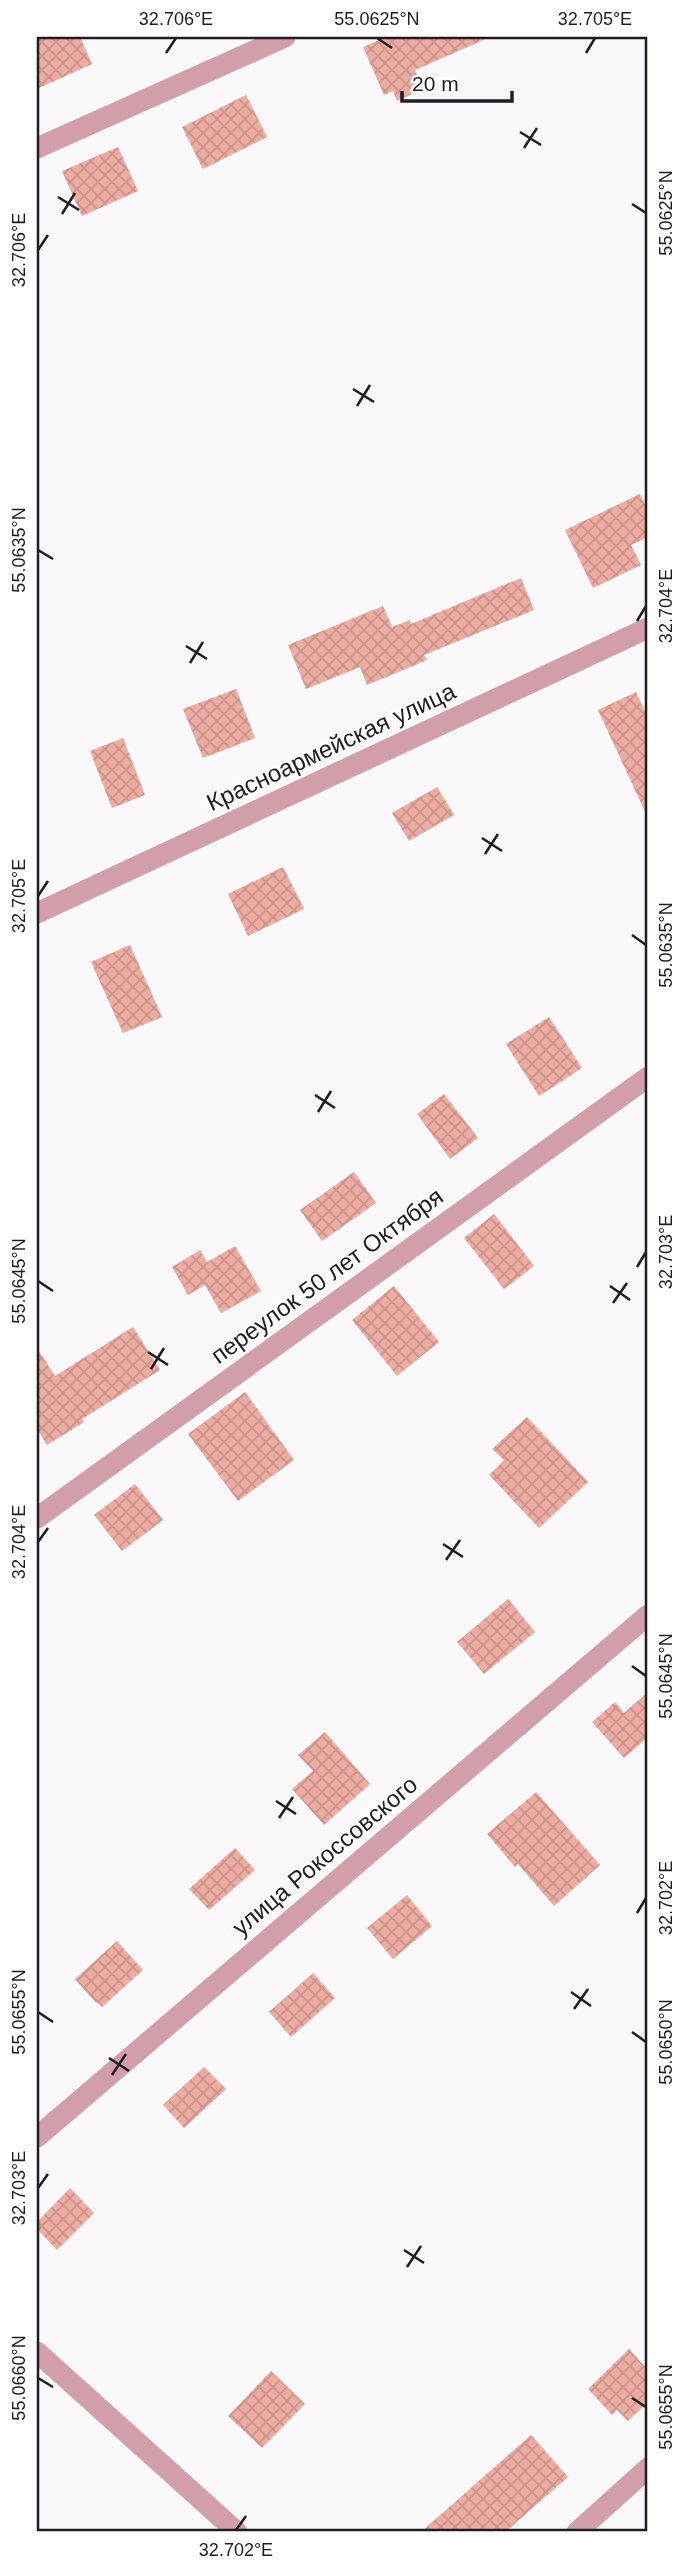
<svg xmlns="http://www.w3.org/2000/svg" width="685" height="2569" font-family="Arial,sans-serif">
	<defs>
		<pattern id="building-cross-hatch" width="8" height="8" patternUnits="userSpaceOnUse" patternTransform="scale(1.75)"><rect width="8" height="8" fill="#edaca2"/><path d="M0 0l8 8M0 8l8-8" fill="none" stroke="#cb938b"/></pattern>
	</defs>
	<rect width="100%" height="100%" fill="#fbf8fc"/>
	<!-- building -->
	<g fill="url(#building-cross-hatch)">
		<path d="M 37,37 L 80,37 L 92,64 L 37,89 Z"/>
		<path d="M 386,37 L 490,37 L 415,70 L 423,89 L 397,101 L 393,91 L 384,95 L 363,47 Z"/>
		<path d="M 246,95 L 267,137 L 203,169 L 182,127 Z"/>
		<path d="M 118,147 L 138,191 L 82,216 L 62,171 Z"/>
		<path d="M 640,494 L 648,511 L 648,537 L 631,545 L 641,565 L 593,588 L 565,530 Z"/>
		<path d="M 521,578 L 534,610 L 424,655 L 427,660 L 367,685 L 360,667 L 306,689 L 288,645 L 383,606 L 392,627 L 410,620 L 411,624 Z"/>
		<path d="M 236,689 L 255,738 L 203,758 L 183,709 Z"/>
		<path d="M 636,692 L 648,718 L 648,818 L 598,710 Z"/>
		<path d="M 123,738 L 145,795 L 112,808 L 90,751 Z"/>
		<path d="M 437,787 L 454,815 L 409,841 L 392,813 Z"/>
		<path d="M 283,867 L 304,909 L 248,936 L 228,894 Z"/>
		<path d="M 130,945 L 162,1017 L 123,1033 L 91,962 Z"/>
		<path d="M 549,1017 L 582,1068 L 539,1096 L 506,1044 Z"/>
		<path d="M 444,1094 L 478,1138 L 450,1159 L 417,1114 Z"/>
		<path d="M 354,1172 L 376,1203 L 322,1241 L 300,1210 Z"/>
		<path d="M 494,1214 L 534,1266 L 504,1289 L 464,1238 Z"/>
		<path d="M 235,1246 L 261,1291 L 221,1313 L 205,1285 L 188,1295 L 172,1267 L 200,1250 L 207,1262 Z"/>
		<path d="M 394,1286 L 439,1342 L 397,1376 L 352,1320 Z"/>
		<path d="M 133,1327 L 160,1370 L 82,1419 L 84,1422 L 47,1445 L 37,1429 L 37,1348 L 55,1376 Z"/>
		<path d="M 245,1392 L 294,1460 L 238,1501 L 188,1434 Z"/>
		<path d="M 527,1417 L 588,1482 L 539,1528 L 489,1475 L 504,1460 L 492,1449 Z"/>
		<path d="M 135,1484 L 163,1520 L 122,1551 L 94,1515 Z"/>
		<path d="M 508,1599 L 535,1632 L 484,1674 L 457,1642 Z"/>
		<path d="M 648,1692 L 648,1737 L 624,1758 L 592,1722 L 615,1702 L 624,1713 Z"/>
		<path d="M 325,1732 L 370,1784 L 324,1825 L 292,1789 L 313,1771 L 298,1755 Z"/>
		<path d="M 536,1792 L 600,1865 L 554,1906 L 518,1864 L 515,1867 L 487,1834 Z"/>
		<path d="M 235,1848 L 255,1870 L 209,1910 L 189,1889 Z"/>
		<path d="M 407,1895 L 432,1926 L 393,1959 L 367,1928 Z"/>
		<path d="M 117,1941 L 143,1970 L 102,2007 L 97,2002 L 96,2003 L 75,1979 Z"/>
		<path d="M 313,1973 L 335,1998 L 291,2037 L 269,2012 Z"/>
		<path d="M 204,2067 L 226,2089 L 184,2128 L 163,2105 Z"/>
		<path d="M 70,2188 L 94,2213 L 57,2250 L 37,2229 L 37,2222 Z"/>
		<path d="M 629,2349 L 648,2370 L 648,2402 L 628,2421 L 617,2410 L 612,2415 L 588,2389 Z"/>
		<path d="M 271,2371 L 305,2404 L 262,2448 L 228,2416 Z"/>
		<path d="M 531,2435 L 568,2477 L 505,2532 L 421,2532 Z"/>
	</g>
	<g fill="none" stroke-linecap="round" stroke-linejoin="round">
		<!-- minor -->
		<g stroke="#d19eaa" stroke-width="21">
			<path d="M 37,148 L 285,37"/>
			<path d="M 37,913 L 648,628"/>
			<path d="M 37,1518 L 648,1077"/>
			<path d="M 37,2137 L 648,1615"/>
			<path d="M 37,2352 L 237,2532"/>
			<path d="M 577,2532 L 648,2468"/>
		</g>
	</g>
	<!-- ticks -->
	<path fill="none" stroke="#211c24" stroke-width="2.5" d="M 377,38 L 392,48M 166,53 L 176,38M 586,53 L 595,38M 520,132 L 541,145M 524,148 L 537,128M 58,197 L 79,210M 632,204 L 646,213M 62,214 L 75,193M 38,250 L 48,235M 353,389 L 374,402M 357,406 L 370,385M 38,550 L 53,559M 637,621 L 646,606M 186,646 L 207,659M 190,663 L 203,642M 482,838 L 502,851M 485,854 L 498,834M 38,896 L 48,881M 632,935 L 646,945M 315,1095 L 335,1108M 318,1112 L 331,1091M 637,1267 L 646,1252M 38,1281 L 53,1291M 610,1286 L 630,1300M 613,1303 L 627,1283M 148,1352 L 168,1365M 151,1369 L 164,1348M 38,1542 L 48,1528M 443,1544 L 463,1557M 446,1560 L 460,1540M 632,1666 L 646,1676M 276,1801 L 296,1814M 279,1818 L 293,1797M 637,1913 L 646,1898M 571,1992 L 591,2006M 574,2009 L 588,1989M 38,2012 L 53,2022M 632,2032 L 646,2042M 109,2058 L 129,2071M 112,2075 L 126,2054M 38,2188 L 48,2174M 404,2250 L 424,2263M 407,2267 L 421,2246M 38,2378 L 53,2387M 632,2398 L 646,2407M 236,2530 L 246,2516"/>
	<g text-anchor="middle" stroke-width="5" stroke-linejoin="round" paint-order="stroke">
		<!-- street labels -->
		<g font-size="24" fill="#211c24" stroke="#fff">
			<text transform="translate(331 747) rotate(-25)" y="8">Красноармейская улица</text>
			<text transform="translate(327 1276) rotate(-36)" y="8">переулок 50 лет Октября</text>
			<text transform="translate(325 1856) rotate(-40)" y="8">улица Рокоссовского</text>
		</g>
	</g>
	<!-- border -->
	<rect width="685" height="2569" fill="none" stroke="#ffffff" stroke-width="77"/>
	<!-- scale -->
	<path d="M402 91v10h110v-10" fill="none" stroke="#211c24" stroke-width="3.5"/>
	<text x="412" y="91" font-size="21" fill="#211c24" stroke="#ffffff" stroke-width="5" paint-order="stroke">20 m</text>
	<rect x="38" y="38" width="608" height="2492" fill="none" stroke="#211c24" stroke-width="2.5"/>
	<g font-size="18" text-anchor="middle" fill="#211c24">
		<text x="176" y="25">32.706°E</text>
		<text x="377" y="25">55.0625°N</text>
		<text x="595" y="25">32.705°E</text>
		<text transform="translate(666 213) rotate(-90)" y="6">55.0625°N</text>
		<text transform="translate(19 250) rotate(-90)" y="6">32.706°E</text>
		<text transform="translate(19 550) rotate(-90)" y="6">55.0635°N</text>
		<text transform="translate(666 606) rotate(-90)" y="6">32.704°E</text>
		<text transform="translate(19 896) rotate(-90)" y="6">32.705°E</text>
		<text transform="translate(666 945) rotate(-90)" y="6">55.0635°N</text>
		<text transform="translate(666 1252) rotate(-90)" y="6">32.703°E</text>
		<text transform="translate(19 1281) rotate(-90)" y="6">55.0645°N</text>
		<text transform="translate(19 1542) rotate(-90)" y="6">32.704°E</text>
		<text transform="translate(666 1676) rotate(-90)" y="6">55.0645°N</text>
		<text transform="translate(666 1898) rotate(-90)" y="6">32.702°E</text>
		<text transform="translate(19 2012) rotate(-90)" y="6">55.0655°N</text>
		<text transform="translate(666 2042) rotate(-90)" y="6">55.0650°N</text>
		<text transform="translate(19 2188) rotate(-90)" y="6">32.703°E</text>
		<text transform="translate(19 2378) rotate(-90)" y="6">55.0660°N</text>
		<text transform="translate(666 2407) rotate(-90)" y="6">55.0655°N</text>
		<text x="236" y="2556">32.702°E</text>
	</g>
</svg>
